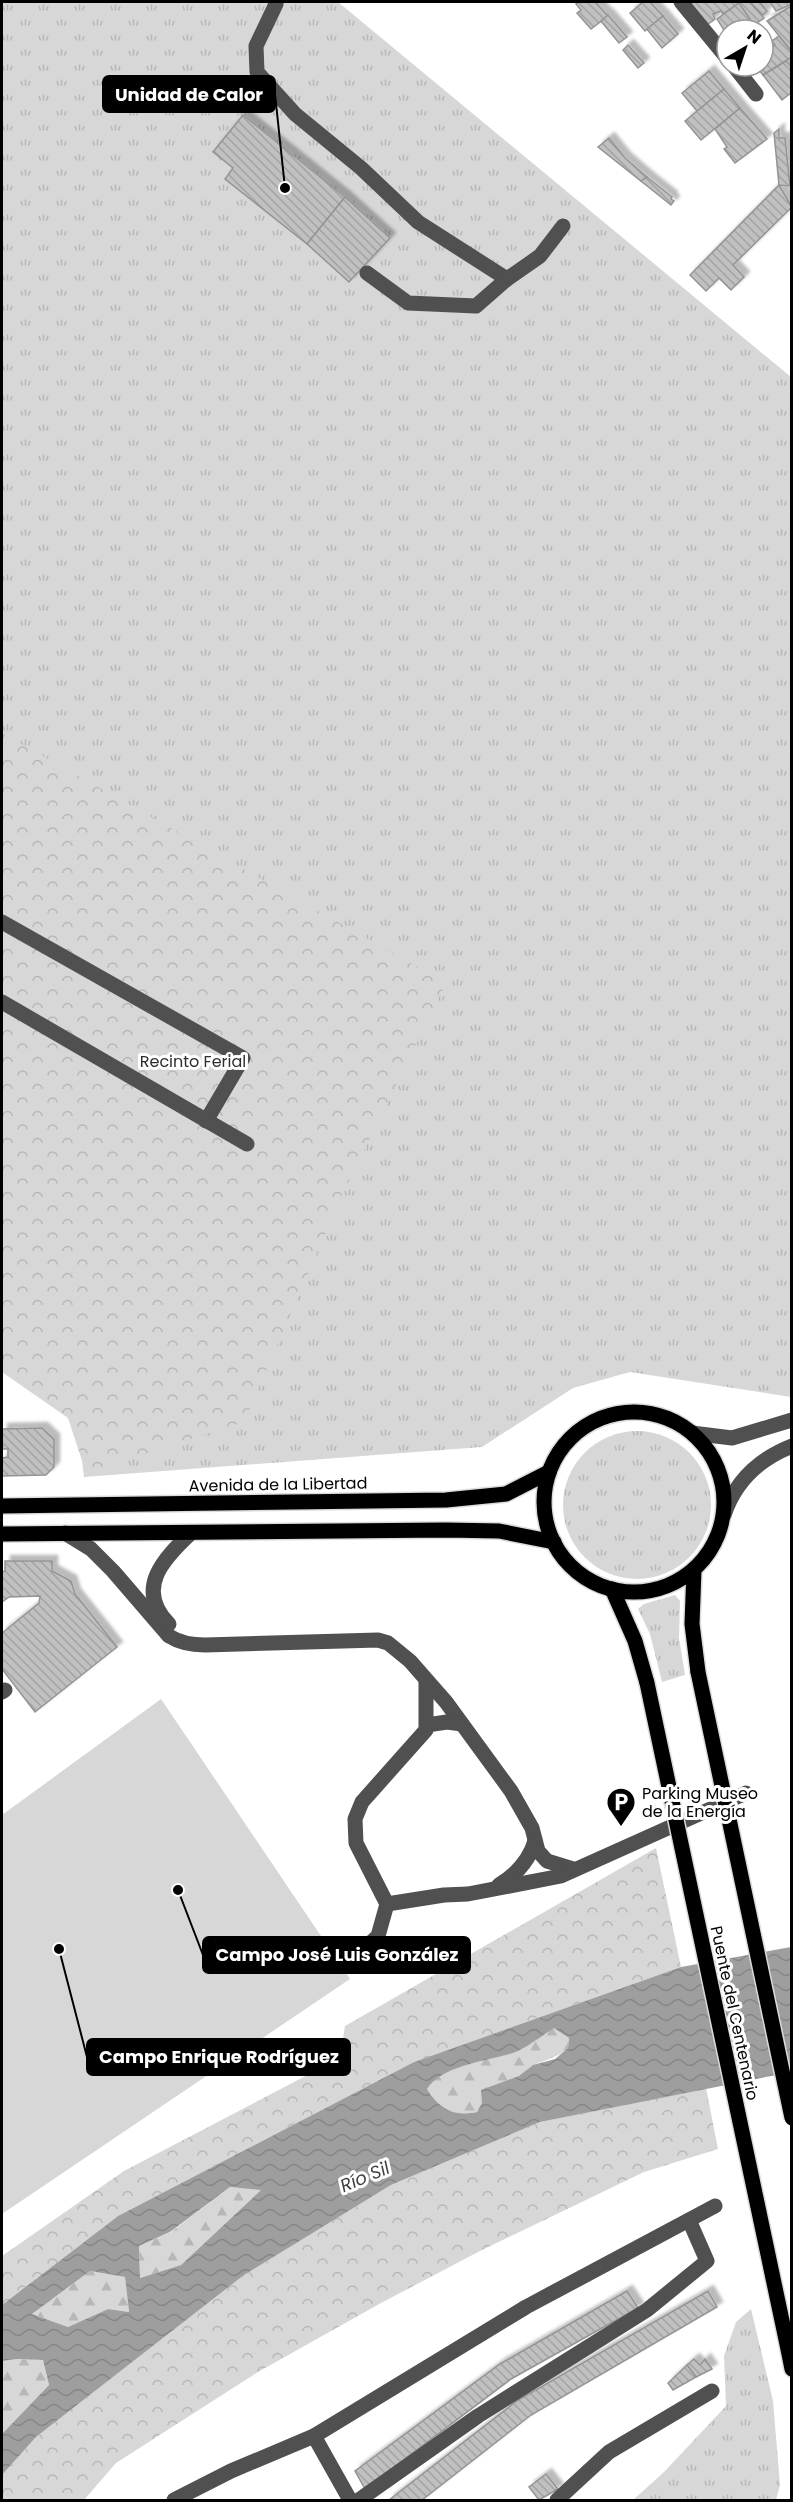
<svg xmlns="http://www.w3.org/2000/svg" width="793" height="2502" font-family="Poppins,sans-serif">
	<defs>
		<pattern id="grass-tufts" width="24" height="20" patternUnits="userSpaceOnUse" patternTransform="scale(1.5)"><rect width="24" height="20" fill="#d7d7d7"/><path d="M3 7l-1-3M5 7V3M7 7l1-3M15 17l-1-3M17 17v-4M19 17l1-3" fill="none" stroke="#b7b7b7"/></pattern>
		<pattern id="forest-firs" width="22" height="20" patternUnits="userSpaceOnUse" patternTransform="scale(1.5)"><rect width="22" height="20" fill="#d7d7d7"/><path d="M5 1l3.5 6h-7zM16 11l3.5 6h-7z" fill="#b7b7b7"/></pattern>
		<pattern id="park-crowns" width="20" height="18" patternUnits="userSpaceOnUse" patternTransform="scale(1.5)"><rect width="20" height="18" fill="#d7d7d7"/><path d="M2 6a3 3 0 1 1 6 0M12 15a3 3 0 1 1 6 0" fill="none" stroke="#b7b7b7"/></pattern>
		<pattern id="water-waves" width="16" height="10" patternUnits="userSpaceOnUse" patternTransform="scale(1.5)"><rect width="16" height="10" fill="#9e9e9e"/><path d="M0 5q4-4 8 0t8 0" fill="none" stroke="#868686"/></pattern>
		<pattern id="building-back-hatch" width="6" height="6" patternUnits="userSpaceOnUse" patternTransform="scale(1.5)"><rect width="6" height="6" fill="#c0c0c0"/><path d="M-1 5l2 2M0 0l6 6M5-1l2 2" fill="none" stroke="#a3a3a3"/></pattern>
		<filter id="shadow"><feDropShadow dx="5.5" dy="-5.5" stdDeviation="1.5" flood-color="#0004"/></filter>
	</defs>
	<rect width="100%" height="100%" fill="#fff"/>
	<!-- grass -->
	<g fill="url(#grass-tufts)">
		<path d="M 2,2 L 338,2 L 791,377 L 791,1397 L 630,1372 L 573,1388 L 482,1447 L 84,1477 L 64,1308 L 2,1309 Z"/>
		<circle cx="637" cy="1505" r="74"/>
		<path d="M 675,1595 L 680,1601 L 679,1638 L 685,1675 L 662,1682 L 650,1634 L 638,1609 L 644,1604 Z"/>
		<path d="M 751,2309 L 773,2401 L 780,2485 L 776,2500 L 633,2500 L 664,2472 L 726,2406 L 724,2356 L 736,2322 Z"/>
	</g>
	<!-- forest -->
	<g fill="url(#forest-firs)">
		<path d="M 554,2027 L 569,2038 L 568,2048 C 555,2059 549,2058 534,2065 C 529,2067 525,2073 519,2076 C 503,2086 487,2094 477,2112 C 454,2117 439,2109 427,2089 C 443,2063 488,2062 515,2052 C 528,2047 542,2035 554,2027 Z"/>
		<path d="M 230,2187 L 262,2189 L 181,2265 L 140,2278 L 139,2246 L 171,2232 Z"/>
		<path d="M 90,2271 L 125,2277 L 129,2312 L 108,2309 L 68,2327 L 32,2314 Z"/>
		<path d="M 18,2359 L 43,2360 L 49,2385 L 2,2434 L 2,2361 Z"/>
	</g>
	<!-- park -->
	<g fill="url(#park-crowns)">
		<path d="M 2,733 L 446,983 L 343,1193 L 244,1422 L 86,1473 L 68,1418 L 2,1372 Z"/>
		<path d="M 656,1848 L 681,1967 L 414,2062 L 118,2216 L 2,2305 L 2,2256 L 124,2171 L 340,2058 L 345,2026 Z"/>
		<path d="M 706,2088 L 718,2149 L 644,2172 L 480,2251 L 381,2303 L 258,2372 L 116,2463 L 84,2500 L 2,2500 L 2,2475 L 36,2437 L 244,2275 L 391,2185 L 540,2122 Z"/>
	</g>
	<!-- garden -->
	<path fill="#d7d7d7" d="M 161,1699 L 350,1979 L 2,2214 L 2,1815 Z"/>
	<!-- water -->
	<path fill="url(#water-waves)" fill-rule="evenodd" d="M 791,1947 L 791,2072 L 540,2122 L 391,2185 L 244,2275 L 36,2437 L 2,2475 L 2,2434 L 49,2385 L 43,2360 L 18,2359 L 2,2361 L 2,2305 L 118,2216 L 414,2062 L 681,1967 ZM 554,2028 L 569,2038 L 568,2048 L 555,2059 L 533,2065 L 519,2076 L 481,2090 L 482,2103 L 477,2112 C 454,2117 439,2109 427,2089 C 442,2065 487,2061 513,2053 C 527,2048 541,2036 554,2028 ZM 230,2187 L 261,2190 L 181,2265 L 140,2278 L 139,2246 L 170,2232 ZM 90,2271 L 125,2277 L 129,2312 L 108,2309 L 68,2327 L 32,2314 Z"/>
	<!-- building -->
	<g fill="url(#building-back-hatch)" stroke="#949494" stroke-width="1.5" filter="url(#shadow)">
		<path d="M 579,2 L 595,2 L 608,16 L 591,29 L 577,13 L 581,10 L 576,4 Z"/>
		<path d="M 643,2 L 650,2 L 663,16 L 645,31 L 630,13 Z"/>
		<path d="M 693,2 L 737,2 L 739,3 L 723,14 L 721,11 L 713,14 L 715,19 L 707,25 L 689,4 Z"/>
		<path d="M 737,2 L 750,2 L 764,18 L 754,25 Z"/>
		<path d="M 750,2 L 760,2 L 767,11 L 763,15 Z"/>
		<path d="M 770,2 L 792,2 L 792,4 L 776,11 Z"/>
		<path d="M 739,3 L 754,25 L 745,30 L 727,30 L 727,35 L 717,19 Z"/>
		<path d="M 791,6 L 792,7 L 792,52 L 767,21 Z"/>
		<path d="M 608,15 L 627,37 L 619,43 L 601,21 Z"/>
		<path d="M 663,16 L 678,34 L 662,48 L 647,29 Z"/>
		<path d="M 779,36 L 792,52 L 792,57 L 763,75 L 756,66 L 763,66 L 763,52 L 775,45 L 772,41 Z"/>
		<path d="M 628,45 L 644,63 L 638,68 L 623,50 Z"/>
		<path d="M 786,61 L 792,67 L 792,92 L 782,100 L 763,75 Z"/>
		<path d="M 709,71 L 724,89 L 697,111 L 682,93 Z"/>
		<path d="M 724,89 L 740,108 L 701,140 L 685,121 Z"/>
		<path d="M 740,108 L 767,139 L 735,163 L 724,149 L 727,147 L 715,129 Z"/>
		<path d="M 243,115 L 345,197 L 307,244 L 225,179 L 233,168 L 213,152 Z"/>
		<path d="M 779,129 L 779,138 L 785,138 L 790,186 L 779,185 L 774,133 Z"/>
		<path d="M 609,138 L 625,158 L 647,177 L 641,181 L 598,147 Z"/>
		<path d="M 647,177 L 672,197 L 671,199 L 674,201 L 671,205 L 641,181 Z"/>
		<path d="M 779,185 L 792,207 L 733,265 L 744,277 L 731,290 L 719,278 L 706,291 L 690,275 Z"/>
		<path d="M 345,197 L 390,238 L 349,282 L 307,244 Z"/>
		<path d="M 42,1428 L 54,1439 L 54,1467 L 46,1475 L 2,1476 L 2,1458 L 8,1457 L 8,1449 L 2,1449 L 2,1429 Z"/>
		<path d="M 5,1561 L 52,1561 L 52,1571 L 71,1581 L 75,1594 L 117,1647 L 35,1712 L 2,1669 L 2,1633 L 39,1603 L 40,1596 L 9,1597 L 2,1602 L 2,1572 L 5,1571 Z"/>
		<path d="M 627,2291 L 638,2308 L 511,2379 L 365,2489 L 355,2471 L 500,2364 Z"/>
		<path d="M 708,2291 L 717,2307 L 531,2415 L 422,2500 L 389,2500 L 518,2400 Z"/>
		<path d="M 694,2359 L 700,2365 L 705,2359 L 712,2369 L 696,2377 L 687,2365 Z"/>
		<path d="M 687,2365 L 696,2377 L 673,2390 L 668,2383 Z"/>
		<path d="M 546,2474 L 558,2489 L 539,2500 L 529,2487 Z"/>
	</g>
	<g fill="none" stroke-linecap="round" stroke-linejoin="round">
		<!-- major casing -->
		<g stroke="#dbdbdb" stroke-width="18">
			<g id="major">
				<circle cx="634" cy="1502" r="90"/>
				<path d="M 2,1506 L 446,1500 L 506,1494 L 549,1472"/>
				<path d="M 2,1534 L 446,1530 L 499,1531 L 554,1542"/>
				<path d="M 694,1570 L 692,1624 L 698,1672"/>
				<path d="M 612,1589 L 635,1641 L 647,1683"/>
				<path d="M 788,2349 L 792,2369"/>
			</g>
		</g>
		<!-- minor -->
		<g stroke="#505050" stroke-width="15">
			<path d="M 681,2 L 727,58"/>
			<path d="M 276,4 L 256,46 L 257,72 L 295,114 L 361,168 L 418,222 L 507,279 L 540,256 L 563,226"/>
			<path d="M 734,66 L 756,94"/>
			<path d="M 367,273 L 408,303 L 476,306 L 507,279"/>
			<path d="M 2,922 L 243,1058 L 206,1121"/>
			<path d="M 2,1002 L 247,1144"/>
			<path d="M 692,1433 L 732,1438 L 792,1420"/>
			<path d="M 724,1515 C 735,1482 759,1459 792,1446"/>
			<path d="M 65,1533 L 91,1549 L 113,1571 L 169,1636 C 180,1643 191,1645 205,1645 L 378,1640 L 388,1643 L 410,1661 L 446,1702 L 511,1791 L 532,1828 L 538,1851 L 547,1861 L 573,1869"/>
			<path d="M 169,1624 C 134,1589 164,1558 191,1533"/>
			<path d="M 2,1692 L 5,1690"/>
			<path d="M 427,1725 L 447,1722 L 462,1724"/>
			<path d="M 499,1885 C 517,1874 529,1861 535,1841"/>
			<path d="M 387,1904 L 444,1895 L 468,1894 L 561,1876 L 746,1793"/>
			<path d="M 353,1959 L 378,1936 L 387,1904 L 356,1843 L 355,1819 L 362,1802 L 426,1730 L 426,1681"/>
			<path d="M 314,2436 L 350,2500"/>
			<path d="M 174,2500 L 231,2471 L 314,2436 L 526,2307 L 715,2206"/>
			<path d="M 359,2500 L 478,2416 L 647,2310 L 707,2261 L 689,2220"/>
			<path d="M 557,2500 L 609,2452 L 712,2391"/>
		</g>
		<!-- major -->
		<use href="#major" stroke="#000" stroke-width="15"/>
		<!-- major-bridge casing -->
		<g stroke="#dbdbdb" stroke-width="18" stroke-linecap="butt">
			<g id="major-bridge">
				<path d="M 698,1672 L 792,2118"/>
				<path d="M 647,1683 L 788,2349"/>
			</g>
		</g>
		<!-- major-bridge -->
		<use href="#major-bridge" stroke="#000" stroke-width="15"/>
	</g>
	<!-- icons -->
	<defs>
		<g id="parking-pin" transform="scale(1.5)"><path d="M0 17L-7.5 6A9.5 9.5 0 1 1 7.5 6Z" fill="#000" stroke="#fff"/><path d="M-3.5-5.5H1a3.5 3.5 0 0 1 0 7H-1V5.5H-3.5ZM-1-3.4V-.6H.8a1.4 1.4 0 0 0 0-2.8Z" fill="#fff"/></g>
	</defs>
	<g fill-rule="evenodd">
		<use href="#parking-pin" x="621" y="1802"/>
	</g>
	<g text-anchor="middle" stroke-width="6" stroke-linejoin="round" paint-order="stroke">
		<!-- park labels -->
		<g font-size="16" fill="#2e2e2e" stroke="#fff">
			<text x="193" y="1067">Recinto Ferial</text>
		</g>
		<!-- street labels -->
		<g font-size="16" fill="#000" stroke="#fff">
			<text transform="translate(278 1484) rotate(-1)" y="6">Avenida de la Libertad</text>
			<text transform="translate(735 2013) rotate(78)" y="6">Puente del Centenario</text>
		</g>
		<!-- poi labels -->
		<g font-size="16" fill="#000" stroke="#fff" text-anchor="start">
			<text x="642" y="1799">Parking Museo<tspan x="642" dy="18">de la Energía</tspan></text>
		</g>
		<!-- water labels -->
		<g font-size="18" font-style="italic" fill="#3f3f3f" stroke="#fff">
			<text transform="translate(365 2177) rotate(-23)" y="6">Río Sil</text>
		</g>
	</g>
	<!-- callouts -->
	<path fill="none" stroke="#000" stroke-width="2" d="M285 188L275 94M178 1890L203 1955M59 1949L87 2057"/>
	<g fill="#000" stroke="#fff" stroke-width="2">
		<circle cx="285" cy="188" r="6"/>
		<circle cx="178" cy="1890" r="6"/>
		<circle cx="59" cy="1949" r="6"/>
	</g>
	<g fill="#000" stroke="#000" stroke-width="2">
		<rect x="103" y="76" width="172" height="36" rx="6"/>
		<rect x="203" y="1937" width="267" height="36" rx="6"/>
		<rect x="87" y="2039" width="263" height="36" rx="6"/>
	</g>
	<g font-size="18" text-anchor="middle" font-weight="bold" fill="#fff">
		<text x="189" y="101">Unidad de Calor</text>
		<text x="337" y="1961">Campo José Luis González</text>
		<text x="219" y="2063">Campo Enrique Rodríguez</text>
	</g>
	<!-- border -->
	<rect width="793" height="2502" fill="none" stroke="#000000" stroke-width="6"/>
	<!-- north arrow -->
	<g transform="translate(745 48) rotate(39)"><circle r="28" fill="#ffffff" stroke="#999999" stroke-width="1.5"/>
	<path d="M0-4.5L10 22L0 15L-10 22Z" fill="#000000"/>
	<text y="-9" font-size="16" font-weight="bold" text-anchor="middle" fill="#000000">N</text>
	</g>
</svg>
